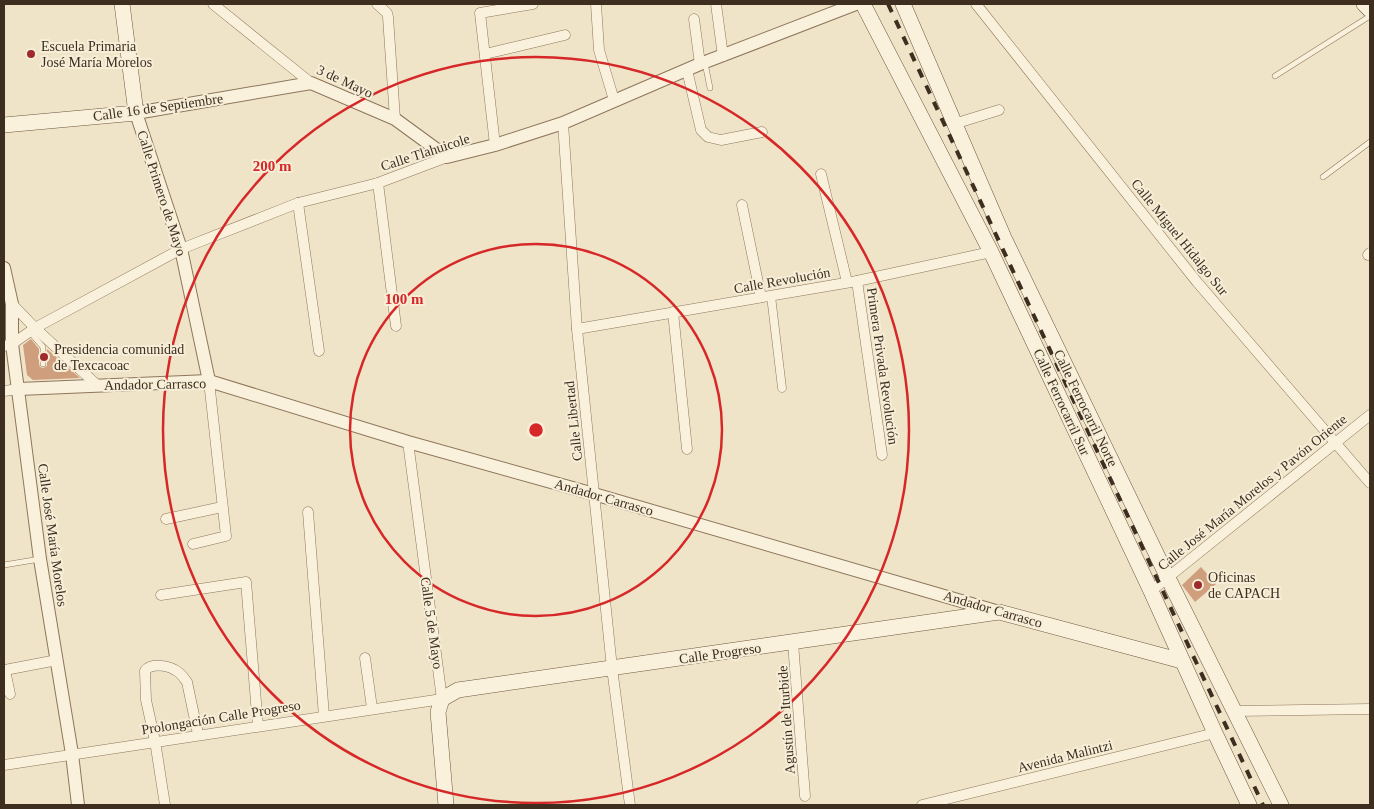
<svg xmlns="http://www.w3.org/2000/svg" width="1374" height="809" font-family="Georgia,serif">
	<rect width="100%" height="100%" fill="#f0e4c8"/>
	<!-- building -->
	<g fill="#cf9f7d">
		<path d="M 31,339 L 39,349 L 39,364 L 40,367 L 43,368 L 47,366 L 47,349 L 80,378 L 33,380 L 27,375 L 23,345 Z"/>
		<path d="M 1201,567 L 1216,584 L 1195,602 L 1182,585 Z"/>
	</g>
	<g fill="none" stroke-linecap="round" stroke-linejoin="round">
		<!-- service casing -->
		<g stroke="#8d765c" stroke-width="6">
			<g id="service">
				<path d="M 705,63 L 710,88"/>
				<path d="M 1275,76 L 1370,16"/>
				<path d="M 1323,177 L 1370,142"/>
				<path d="M 30,332 L 43,347 L 43,364"/>
				<path d="M 4,565 L 40,559"/>
			</g>
		</g>
		<!-- pedestrian casing -->
		<g stroke="#8d765c" stroke-width="9">
			<path id="pedestrian" d="M 771,296 L 782,388"/>
		</g>
		<!-- minor casing -->
		<g stroke="#8d765c" stroke-width="11">
			<g id="minor">
				<path d="M 213,4 L 311,83"/>
				<path d="M 377,4 L 387,13 L 388,17 L 395,119"/>
				<path d="M 596,4 L 599,50 L 614,100"/>
				<path d="M 716,4 L 723,56"/>
				<path d="M 976,4 L 1197,282 L 1370,483"/>
				<path d="M 694,19 L 700,64"/>
				<path d="M 485,54 L 565,35"/>
				<path d="M 687,70 L 701,130 L 708,137 L 721,140 L 762,132"/>
				<path d="M 563,123 L 577,329 L 612,668 L 630,805"/>
				<path d="M 954,124 L 999,110"/>
				<path d="M 495,145 L 480,13 L 533,4"/>
				<path d="M 821,174 L 847,282"/>
				<path d="M 378,183 L 396,326"/>
				<path d="M 298,203 L 319,351"/>
				<path d="M 742,205 L 761,297"/>
				<path d="M 1368,255 L 1370,253"/>
				<path d="M 857,281 L 882,455"/>
				<path d="M 12,304 L 35,328 L 97,385"/>
				<path d="M 673,312 L 687,449"/>
				<path d="M 577,329 L 857,281 L 991,252"/>
				<path d="M 4,346 L 12,344 L 35,328 L 181,249 L 298,203 L 378,183 L 447,157"/>
				<path d="M 4,391 L 19,389"/>
				<path d="M 308,512 L 324,716"/>
				<path d="M 166,519 L 222,507"/>
				<path d="M 193,544 L 226,536 L 209,381"/>
				<path d="M 1151,591 L 1370,415"/>
				<path d="M 161,595 L 246,582 L 258,726"/>
				<path d="M 793,643 L 805,796"/>
				<path d="M 365,658 L 372,708"/>
				<path d="M 10,694 L 5,670 L 57,660"/>
				<path d="M 1234,711 L 1370,709"/>
				<path d="M 4,765 L 442,699 L 408,442"/>
				<path d="M 165,805 L 155,741 L 146,700 L 145,671 C 150,663 167,665 175,670 C 180,672 184,678 187,682 L 198,734"/>
				<path d="M 922,805 L 1215,733"/>
			</g>
		</g>
		<!-- tertiary casing -->
		<g stroke="#8d765c" stroke-width="14">
			<g id="tertiary">
				<path d="M 4,268 L 12,304 L 12,344 L 40,559 L 72,754 L 78,805"/>
				<path d="M 209,381 L 181,249 L 136,113 L 311,83 L 395,119 L 447,157 L 495,145 L 563,123 L 700,64 L 856,4"/>
				<path d="M 19,389 L 209,381 L 408,442 L 594,494 L 999,612"/>
			</g>
		</g>
		<!-- secondary casing -->
		<g stroke="#6f573f" stroke-width="16">
			<g id="secondary">
				<path d="M 863,4 L 991,252 L 1151,591 L 1215,733 L 1249,805"/>
				<path d="M 903,4 L 1004,238 L 1168,578 L 1281,805"/>
				<path d="M 1364,4 L 1370,10"/>
				<path d="M 4,125 L 136,113 L 122,4"/>
				<path d="M 446,805 L 438,712 L 442,699 L 458,690 L 999,612 L 1182,661"/>
			</g>
		</g>
		<!-- service -->
		<use href="#service" stroke="#faf1dc" stroke-width="5"/>
		<!-- pedestrian -->
		<use href="#pedestrian" stroke="#faf1dc" stroke-width="8"/>
		<!-- minor -->
		<use href="#minor" stroke="#faf1dc" stroke-width="10"/>
		<!-- tertiary -->
		<use href="#tertiary" stroke="#faf1dc" stroke-width="12"/>
		<!-- secondary -->
		<use href="#secondary" stroke="#faf1dc" stroke-width="15"/>
		<!-- rail -->
		<path stroke="#3d2e20" stroke-width="4" stroke-dasharray="9 9" stroke-linecap="butt" d="M 888,4 L 1263,805"/>
	</g>
	<!-- distance rings -->
	<g fill="none" stroke="#d62828" stroke-width="2.5">
		<circle cx="536" cy="430" r="186"/>
		<circle cx="536" cy="430" r="373"/>
	</g>
	<!-- markers -->
	<g fill="#9e2a2b" stroke="#f7eed8" stroke-width="2">
		<circle cx="31" cy="54" r="5"/>
		<circle cx="44" cy="357" r="5"/>
		<circle cx="1198" cy="585" r="5"/>
	</g>
	<g text-anchor="middle" stroke-width="4" stroke-linejoin="round" paint-order="stroke">
		<!-- poi labels -->
		<g font-size="14" fill="#3d2e20" stroke="#f7eed8" text-anchor="start">
			<text x="41" y="51">Escuela Primaria<tspan x="41" dy="16">José María Morelos</tspan></text>
			<text x="54" y="354">Presidencia comunidad<tspan x="54" dy="16">de Texcacoac</tspan></text>
			<text x="1208" y="582">Oficinas<tspan x="1208" dy="16">de CAPACH</tspan></text>
		</g>
		<!-- street labels -->
		<g font-size="14" fill="#3d2e20" stroke="#f7eed8">
			<text transform="translate(345 81) rotate(25)" y="5">3 de Mayo</text>
			<text transform="translate(158 107) rotate(-8)" y="5">Calle 16 de Septiembre</text>
			<text transform="translate(425 152) rotate(-18)" y="5">Calle Tlahuicole</text>
			<text transform="translate(162 193) rotate(72)" y="5">Calle Primero de Mayo</text>
			<text transform="translate(1180 237) rotate(51)" y="5">Calle Miguel Hidalgo Sur</text>
			<text transform="translate(782 280) rotate(-10)" y="5">Calle Revolución</text>
			<text transform="translate(883 366) rotate(82)" y="5">Primera Privada Revolución</text>
			<text transform="translate(155 384) rotate(-1)" y="5">Andador Carrasco</text>
			<text transform="translate(1062 402) rotate(65)" y="5">Calle Ferrocarril Sur</text>
			<text transform="translate(1086 408) rotate(64)" y="5">Calle Ferrocarril Norte</text>
			<text transform="translate(573 421) rotate(-96)" y="5">Calle Libertad</text>
			<text transform="translate(1252 492) rotate(-39)" y="5">Calle José María Morelos y Pavón Oriente</text>
			<text transform="translate(604 497) rotate(16)" y="5">Andador Carrasco</text>
			<text transform="translate(53 535) rotate(82)" y="5">Calle José María Morelos</text>
			<text transform="translate(993 609) rotate(16)" y="5">Andador Carrasco</text>
			<text transform="translate(432 623) rotate(82)" y="5">Calle 5 de Mayo</text>
			<text transform="translate(720 653) rotate(-8)" y="5">Calle Progreso</text>
			<text transform="translate(221 717) rotate(-9)" y="5">Prolongación Calle Progreso</text>
			<text transform="translate(786 720) rotate(-94)" y="5">Agustín de Iturbide</text>
			<text transform="translate(1065 756) rotate(-14)" y="5">Avenida Malintzi</text>
		</g>
	</g>
	<circle cx="536" cy="430" r="8" fill="#d62828" stroke="#f7eed8" stroke-width="2.5"/>
	<g font-size="15" text-anchor="middle" font-weight="bold" fill="#d62828" stroke="#f7eed8" stroke-width="4" stroke-linejoin="round" paint-order="stroke">
		<text x="272" y="171">200 m</text>
		<text x="404" y="304">100 m</text>
	</g>
	<!-- border -->
	<rect width="1374" height="809" fill="none" stroke="#3d2e20" stroke-width="10"/>
</svg>
